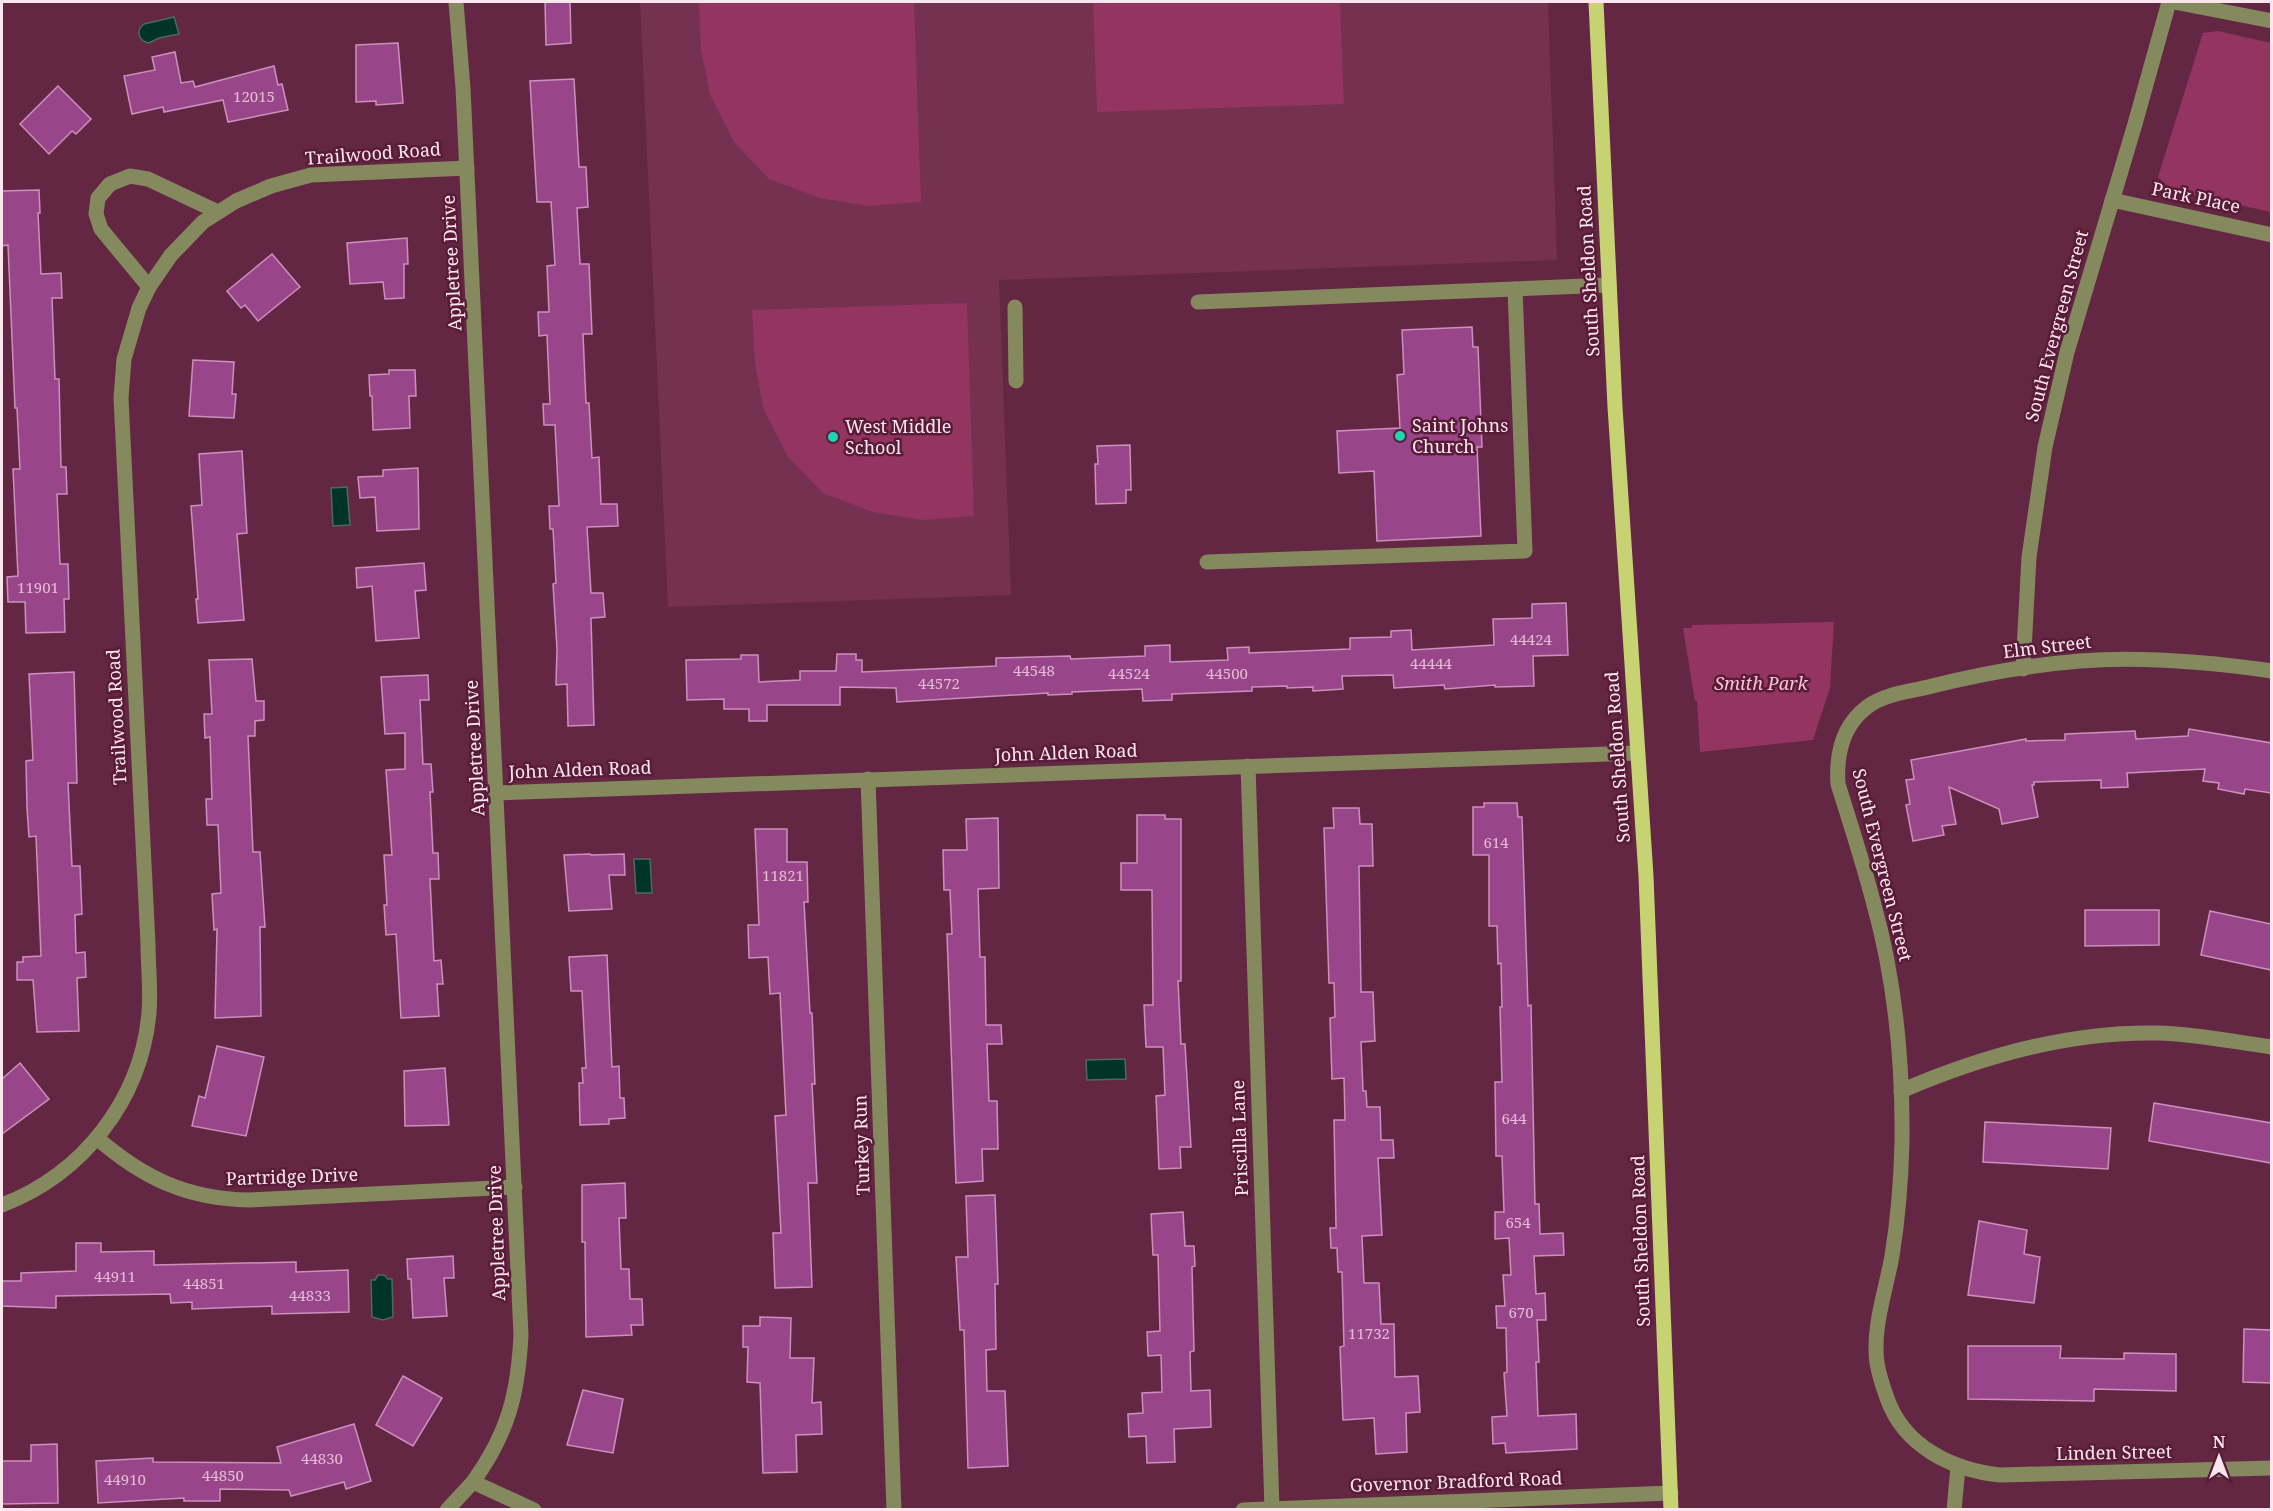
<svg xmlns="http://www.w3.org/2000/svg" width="2273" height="1511" font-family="'Noto Serif',serif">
	<rect width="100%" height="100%" fill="#642743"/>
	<!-- built -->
	<path fill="#743150" d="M 640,2 L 1548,2 L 1557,260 L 999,280 L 1011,595 L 668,607 Z"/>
	<!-- green -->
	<g fill="#943461">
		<path d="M 699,2 L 914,2 L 921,202 L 869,206 L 820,198 L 769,179 L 734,142 L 710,95 L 701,49 Z"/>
		<path d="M 1093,2 L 1340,2 L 1344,104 L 1097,112 Z"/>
		<path d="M 2218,31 L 2271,43 L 2271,212 L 2172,190 L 2158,177 L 2203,33 Z"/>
		<path d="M 967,303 L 974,516 L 922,520 L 873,512 L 823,493 L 788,457 L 763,408 L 755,363 L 752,310 Z"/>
		<path d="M 1834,622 L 1830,688 L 1813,740 L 1700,752 L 1697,701 L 1695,701 L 1683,628 L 1692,628 L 1692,625 Z"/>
	</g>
	<!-- water -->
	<g fill="#003429" stroke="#4c6964" stroke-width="1.5">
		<path d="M 174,17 L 179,34 L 159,38 L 149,43 C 139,41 135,31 144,24 Z"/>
		<path d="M 347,487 L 350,525 L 333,526 L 331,488 Z"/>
		<path d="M 634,859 L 650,859 L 652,893 L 636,893 Z"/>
		<path d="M 1125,1059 L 1126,1079 L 1087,1080 L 1086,1060 Z"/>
		<path d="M 378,1275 L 384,1275 L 388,1279 L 392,1279 L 393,1317 L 383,1320 L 372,1317 L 371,1280 L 375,1280 Z"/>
	</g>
	<!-- building -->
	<g fill="#99458a" stroke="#cb90be" stroke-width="1.5">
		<path d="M 545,2 L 570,2 L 571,43 L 546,45 Z"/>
		<path d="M 398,43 L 403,103 L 376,105 L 376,101 L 356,102 L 356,45 Z"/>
		<path d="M 175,52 L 181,83 L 193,81 L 195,87 L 274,66 L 278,85 L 282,84 L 288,110 L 228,122 L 223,100 L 164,112 L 163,107 L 132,114 L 124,76 L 155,70 L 152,57 Z"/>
		<path d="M 574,79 L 579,167 L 586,167 L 588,207 L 577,208 L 580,264 L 589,264 L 592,334 L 583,334 L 586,403 L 589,403 L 592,458 L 599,457 L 601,504 L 617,504 L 618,526 L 587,527 L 591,593 L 603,593 L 605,617 L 591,618 L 594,725 L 568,726 L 567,684 L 556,685 L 557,649 L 553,584 L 556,583 L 553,529 L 550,529 L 549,506 L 559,506 L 555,425 L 544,425 L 543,404 L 550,404 L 547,335 L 539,336 L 538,312 L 549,312 L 547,266 L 555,265 L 551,202 L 537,202 L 530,81 Z"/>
		<path d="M 58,86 L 91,119 L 76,134 L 72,131 L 49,154 L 20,124 Z"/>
		<path d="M 39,190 L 40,213 L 38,213 L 41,274 L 61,273 L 62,298 L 52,298 L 55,379 L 59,379 L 61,467 L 66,467 L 67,494 L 57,494 L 60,564 L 68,564 L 69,599 L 64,599 L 65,632 L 26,633 L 25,602 L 8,602 L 7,577 L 18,576 L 13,469 L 20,469 L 17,408 L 15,408 L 8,245 L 2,246 L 2,191 Z"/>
		<path d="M 407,238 L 408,264 L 404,264 L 404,298 L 385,299 L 383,282 L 350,284 L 347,243 Z"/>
		<path d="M 272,254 L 300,287 L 258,321 L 245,305 L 241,308 L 227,291 Z"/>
		<path d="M 1472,327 L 1473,347 L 1478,347 L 1482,447 L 1477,447 L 1481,536 L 1377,541 L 1374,471 L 1339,473 L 1337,431 L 1400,428 L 1397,375 L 1404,374 L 1402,330 Z"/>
		<path d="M 193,360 L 234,362 L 232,394 L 236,394 L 234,418 L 189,416 Z"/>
		<path d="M 389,370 L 415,370 L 416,396 L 409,396 L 410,428 L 373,430 L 372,396 L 370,396 L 369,375 L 389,374 Z"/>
		<path d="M 1130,445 L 1131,490 L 1126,490 L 1126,503 L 1096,504 L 1095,464 L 1098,464 L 1097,446 Z"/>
		<path d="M 242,451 L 247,533 L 237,534 L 244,620 L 198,623 L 196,599 L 198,599 L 191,506 L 202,505 L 199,454 Z"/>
		<path d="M 418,468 L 419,529 L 377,531 L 375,497 L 360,498 L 358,477 L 383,476 L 383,470 Z"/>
		<path d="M 424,563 L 426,590 L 415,591 L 419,638 L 376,641 L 372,586 L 357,588 L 356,568 Z"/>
		<path d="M 1566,603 L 1568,655 L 1533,656 L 1534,686 L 1495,687 L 1495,685 L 1445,689 L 1444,685 L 1394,688 L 1393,675 L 1342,676 L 1343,689 L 1313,691 L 1313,687 L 1287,688 L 1287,686 L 1252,687 L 1252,691 L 1172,694 L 1172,700 L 1143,701 L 1142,689 L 1072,692 L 1072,694 L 1048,695 L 1048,693 L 897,702 L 896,688 L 840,687 L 840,705 L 767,705 L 767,721 L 749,721 L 749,709 L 724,709 L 724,699 L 687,700 L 686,660 L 741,659 L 741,655 L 758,655 L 759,682 L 800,680 L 800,671 L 836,671 L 837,654 L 856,654 L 856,660 L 862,660 L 862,672 L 996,666 L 996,658 L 1070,656 L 1071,659 L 1145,656 L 1145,646 L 1170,645 L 1170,662 L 1228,660 L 1227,648 L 1249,647 L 1249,653 L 1350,649 L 1350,638 L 1391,637 L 1391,631 L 1411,630 L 1412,650 L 1494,645 L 1493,619 L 1532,618 L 1532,604 Z"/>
		<path d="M 252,659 L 256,701 L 264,701 L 264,720 L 255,721 L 255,736 L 248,736 L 253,852 L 260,852 L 265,927 L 260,927 L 261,1016 L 215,1018 L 217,929 L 214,930 L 212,894 L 221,893 L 218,825 L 207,825 L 206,799 L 212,799 L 210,737 L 205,738 L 204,714 L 212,714 L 209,660 Z"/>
		<path d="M 74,672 L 77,783 L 68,783 L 72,866 L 80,866 L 82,914 L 75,915 L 76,953 L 85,952 L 86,977 L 77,978 L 79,1031 L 37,1032 L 33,980 L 17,980 L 17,962 L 23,962 L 23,957 L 41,956 L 36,836 L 29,837 L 27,808 L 26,761 L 33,760 L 29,674 Z"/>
		<path d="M 428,675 L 429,700 L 420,700 L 423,764 L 431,764 L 433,792 L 430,792 L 433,853 L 438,853 L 439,879 L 430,879 L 434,961 L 441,960 L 443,984 L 437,984 L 439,1016 L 401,1018 L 396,934 L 386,935 L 384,905 L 387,905 L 384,855 L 392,855 L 386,770 L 405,769 L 405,733 L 385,734 L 381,677 Z"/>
		<path d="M 2189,729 L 2271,743 L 2271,793 L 2245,789 L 2244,794 L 2218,789 L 2219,783 L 2203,781 L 2205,769 L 2127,773 L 2128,787 L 2101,788 L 2101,780 L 2034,782 L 2034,785 L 2032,785 L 2038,817 L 2002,824 L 1999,809 L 1949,787 L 1956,824 L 1942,826 L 1944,835 L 1913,841 L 1906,805 L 1910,804 L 1906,780 L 1914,779 L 1911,760 L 2026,739 L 2026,741 L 2065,740 L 2065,734 L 2135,731 L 2136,739 L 2188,736 Z"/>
		<path d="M 1484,803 L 1517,803 L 1518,817 L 1522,817 L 1528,1006 L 1531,1005 L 1535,1204 L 1539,1204 L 1540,1234 L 1563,1233 L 1564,1255 L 1534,1256 L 1536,1294 L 1545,1293 L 1546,1320 L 1537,1320 L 1539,1362 L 1536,1362 L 1538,1416 L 1576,1414 L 1577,1449 L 1506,1453 L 1505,1443 L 1493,1444 L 1492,1417 L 1507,1416 L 1504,1373 L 1507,1372 L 1506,1328 L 1497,1328 L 1496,1306 L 1505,1306 L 1503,1275 L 1511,1275 L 1509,1238 L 1495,1239 L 1495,1212 L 1504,1212 L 1502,1156 L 1496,1156 L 1495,1082 L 1502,1082 L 1500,1007 L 1502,1007 L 1501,963 L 1498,964 L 1497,926 L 1489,926 L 1489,855 L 1473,855 L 1473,807 L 1484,807 Z"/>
		<path d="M 1333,808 L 1359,808 L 1360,824 L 1372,824 L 1373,866 L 1359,866 L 1361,992 L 1373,992 L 1375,1041 L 1361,1042 L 1363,1091 L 1366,1091 L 1367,1107 L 1380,1107 L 1381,1140 L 1393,1140 L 1394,1158 L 1378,1158 L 1382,1235 L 1362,1236 L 1364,1283 L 1379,1283 L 1381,1324 L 1394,1324 L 1395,1377 L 1418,1376 L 1420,1412 L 1406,1413 L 1407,1452 L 1376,1454 L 1374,1418 L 1343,1420 L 1340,1347 L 1344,1346 L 1342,1272 L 1338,1272 L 1337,1248 L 1331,1248 L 1330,1228 L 1336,1228 L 1334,1120 L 1345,1120 L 1344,1078 L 1332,1079 L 1330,1018 L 1335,1017 L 1334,983 L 1329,983 L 1324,828 L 1334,828 Z"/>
		<path d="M 1137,815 L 1165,815 L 1165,819 L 1181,819 L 1181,981 L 1178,981 L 1181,1044 L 1185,1044 L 1191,1147 L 1180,1147 L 1181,1168 L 1159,1169 L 1156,1096 L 1165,1095 L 1163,1047 L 1146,1047 L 1144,1005 L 1153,1005 L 1152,890 L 1121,890 L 1121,863 L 1137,863 Z"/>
		<path d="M 998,818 L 999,888 L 978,889 L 980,957 L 985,957 L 986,1025 L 1001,1025 L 1002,1044 L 987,1044 L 989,1101 L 997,1101 L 998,1149 L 982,1149 L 983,1181 L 956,1183 L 947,934 L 952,934 L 950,890 L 944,890 L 943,850 L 967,850 L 966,819 Z"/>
		<path d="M 755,829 L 787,829 L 787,862 L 807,862 L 808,902 L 804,902 L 810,1013 L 812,1013 L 815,1084 L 812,1084 L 817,1183 L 808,1183 L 812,1287 L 775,1288 L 773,1233 L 781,1233 L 775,1116 L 786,1115 L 780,993 L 770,994 L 768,957 L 749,958 L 748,925 L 759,925 Z"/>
		<path d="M 590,854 L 591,855 L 624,854 L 625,875 L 609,875 L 612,909 L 569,911 L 564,855 Z"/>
		<path d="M 2085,910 L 2159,910 L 2159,945 L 2085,946 Z"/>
		<path d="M 2210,911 L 2271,924 L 2271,970 L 2201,955 Z"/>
		<path d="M 607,955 L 612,1067 L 619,1066 L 620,1098 L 624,1098 L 625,1118 L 609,1119 L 609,1124 L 580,1125 L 579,1083 L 583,1083 L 582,1068 L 586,1068 L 582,991 L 571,991 L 569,957 Z"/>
		<path d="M 217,1046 L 264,1057 L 246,1136 L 192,1126 L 199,1096 L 205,1098 Z"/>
		<path d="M 20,1063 L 49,1099 L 2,1134 L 2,1079 Z"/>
		<path d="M 445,1068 L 449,1125 L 405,1126 L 404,1071 Z"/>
		<path d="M 2154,1103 L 2271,1123 L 2271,1163 L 2149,1141 Z"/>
		<path d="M 1985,1122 L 2111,1128 L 2108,1169 L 1983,1162 Z"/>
		<path d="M 625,1183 L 626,1218 L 619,1218 L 621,1269 L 629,1269 L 630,1299 L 642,1299 L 643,1325 L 631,1325 L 632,1335 L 586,1337 L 585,1242 L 582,1242 L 582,1185 Z"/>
		<path d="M 995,1195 L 998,1284 L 995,1284 L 996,1349 L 986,1350 L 987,1391 L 1005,1391 L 1008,1466 L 968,1468 L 964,1330 L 960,1330 L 956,1257 L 968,1257 L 966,1196 Z"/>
		<path d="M 1183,1212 L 1185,1246 L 1194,1246 L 1195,1266 L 1192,1267 L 1194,1351 L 1190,1352 L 1191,1391 L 1210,1390 L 1211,1427 L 1174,1429 L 1175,1462 L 1147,1463 L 1146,1436 L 1129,1437 L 1128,1414 L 1143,1413 L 1142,1393 L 1162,1392 L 1161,1355 L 1148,1356 L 1147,1332 L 1160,1331 L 1158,1255 L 1153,1255 L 1151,1214 Z"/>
		<path d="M 1979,1221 L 2027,1230 L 2024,1254 L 2040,1257 L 2034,1303 L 1968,1295 Z"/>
		<path d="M 76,1243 L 101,1243 L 101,1252 L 154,1251 L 154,1265 L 296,1262 L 296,1272 L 348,1270 L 349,1312 L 272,1314 L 272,1306 L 192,1309 L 192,1302 L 171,1303 L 170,1294 L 56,1296 L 56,1308 L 2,1306 L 2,1281 L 21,1281 L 21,1273 L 76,1271 Z"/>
		<path d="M 453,1256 L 454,1278 L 444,1278 L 447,1316 L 413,1318 L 411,1279 L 408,1279 L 407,1259 Z"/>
		<path d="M 760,1317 L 791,1318 L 790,1358 L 814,1358 L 812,1403 L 821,1402 L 822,1434 L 796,1435 L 797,1472 L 763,1473 L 760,1383 L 747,1382 L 748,1347 L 743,1347 L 743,1326 L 760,1326 Z"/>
		<path d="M 2244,1329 L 2271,1330 L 2271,1383 L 2243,1382 Z"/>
		<path d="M 1968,1346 L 2061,1346 L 2060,1358 L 2124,1359 L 2124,1353 L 2176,1354 L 2176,1391 L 2094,1389 L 2094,1401 L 1968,1399 Z"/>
		<path d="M 403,1376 L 442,1398 L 413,1446 L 376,1425 Z"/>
		<path d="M 583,1390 L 623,1399 L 613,1453 L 567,1445 Z"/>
		<path d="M 354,1424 L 371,1481 L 346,1489 L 344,1482 L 291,1496 L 289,1490 L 220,1489 L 220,1501 L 184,1501 L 184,1498 L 98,1503 L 96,1461 L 153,1458 L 153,1462 L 281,1463 L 277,1447 Z"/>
		<path d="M 57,1444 L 58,1503 L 2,1504 L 2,1461 L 31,1461 L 31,1445 Z"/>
	</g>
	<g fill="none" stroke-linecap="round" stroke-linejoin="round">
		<!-- minor -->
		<g stroke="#848a5d" stroke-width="15">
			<path d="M 456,2 L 463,88 L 521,1335 C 518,1395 508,1433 473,1482"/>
			<path d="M 2174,2 L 2272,21"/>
			<path d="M 2112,200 L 2272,235"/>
			<path d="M 149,287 L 101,229 L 96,214 L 98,198 L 110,184 L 130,176 L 148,179 L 218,212"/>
			<path d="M 1198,302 L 1609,285"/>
			<path d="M 1015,307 L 1016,381"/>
			<path d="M 1207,562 L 1525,551 L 1515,289"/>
			<path d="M 2023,669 L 2029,557 L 2045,447 L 2067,352 L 2135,124 L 2169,2"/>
			<path d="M 2272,671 C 2209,662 2144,656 2080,661 C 2032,665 1975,675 1928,687 C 1908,692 1884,694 1867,707 C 1842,726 1836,754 1838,784 C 1850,823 1863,862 1873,901 C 1895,979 1903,1063 1902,1143 C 1901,1181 1898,1219 1892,1256 C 1886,1290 1872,1328 1877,1363 C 1879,1375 1883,1387 1887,1398 C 1904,1447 1953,1470 2000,1475 L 2272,1468"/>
			<path d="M 1248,766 L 1272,1509"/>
			<path d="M 868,779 L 894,1510"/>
			<path d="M 496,793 L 1637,753"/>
			<path d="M 1901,1091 C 1982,1056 2069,1031 2158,1033 C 2196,1034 2234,1042 2272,1047"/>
			<path d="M 97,1138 C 143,1178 187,1199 249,1200 L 515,1187"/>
			<path d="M 2,1205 C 83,1174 141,1100 149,1013 C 151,990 148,966 148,944 L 121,398 L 124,359 L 139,308 L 149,287 L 171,255 L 203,222 L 236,201 L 271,186 L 311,175 L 467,168"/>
			<path d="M 447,1510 L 473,1482 L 534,1510"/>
			<path d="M 1243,1510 L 1671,1493"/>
			<path d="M 1954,1510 L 1958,1467"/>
		</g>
		<!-- major -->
		<path stroke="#c7d273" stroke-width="15" d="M 1596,2 L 1615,407 L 1646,876 L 1671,1510"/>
	</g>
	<!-- markers -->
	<g fill="#1cd5b1" stroke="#581c38" stroke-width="2">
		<circle cx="1400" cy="436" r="6"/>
		<circle cx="833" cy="437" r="6"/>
	</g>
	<g text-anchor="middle" stroke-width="5" stroke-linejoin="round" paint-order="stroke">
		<!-- number labels -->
		<g font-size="15" fill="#e4bdd5">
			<text x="254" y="102">12015</text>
			<text x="38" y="593">11901</text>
			<text x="1531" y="645">44424</text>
			<text x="1431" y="669">44444</text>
			<text x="1034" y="676">44548</text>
			<text x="1129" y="679">44524</text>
			<text x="1227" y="679">44500</text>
			<text x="939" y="689">44572</text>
			<text x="1496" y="848">614</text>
			<text x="783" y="881">11821</text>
			<text x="1514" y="1124">644</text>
			<text x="1518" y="1228">654</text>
			<text x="115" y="1282">44911</text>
			<text x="204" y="1289">44851</text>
			<text x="310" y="1301">44833</text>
			<text x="1521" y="1318">670</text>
			<text x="1369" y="1339">11732</text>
			<text x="322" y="1464">44830</text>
			<text x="223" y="1481">44850</text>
			<text x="125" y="1485">44910</text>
		</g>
		<!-- street labels -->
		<g font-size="18" fill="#fde5ee" stroke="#581c38">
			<text transform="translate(373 154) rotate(-4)" y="6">Trailwood Road</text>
			<text transform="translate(2196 198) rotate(12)" y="6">Park Place</text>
			<text transform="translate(452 263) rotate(-93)" y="6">Appletree Drive</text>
			<text transform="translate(1589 271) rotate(-93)" y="6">South Sheldon Road</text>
			<text transform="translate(2057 326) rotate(-75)" y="6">South Evergreen Street</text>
			<text transform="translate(2047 647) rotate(-7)" y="6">Elm Street</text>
			<text transform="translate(117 717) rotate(-93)" y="6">Trailwood Road</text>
			<text transform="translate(475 748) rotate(-93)" y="6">Appletree Drive</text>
			<text transform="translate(1066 753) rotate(-2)" y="6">John Alden Road</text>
			<text transform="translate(1618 757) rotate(-94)" y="6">South Sheldon Road</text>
			<text transform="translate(580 770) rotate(-2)" y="6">John Alden Road</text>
			<text transform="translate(1882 865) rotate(76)" y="6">South Evergreen Street</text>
			<text transform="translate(1240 1138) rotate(-92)" y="6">Priscilla Lane</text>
			<text transform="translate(862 1145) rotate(-92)" y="6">Turkey Run</text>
			<text transform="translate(292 1177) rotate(-2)" y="6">Partridge Drive</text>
			<text transform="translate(497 1233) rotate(-92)" y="6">Appletree Drive</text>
			<text transform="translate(1641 1241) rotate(-92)" y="6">South Sheldon Road</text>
			<text transform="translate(2114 1453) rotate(-1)" y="6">Linden Street</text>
			<text transform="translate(1456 1482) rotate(-2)" y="6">Governor Bradford Road</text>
		</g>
		<!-- poi labels -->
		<g font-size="18" fill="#fde5ee" stroke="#581c38" text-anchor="start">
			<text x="1412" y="432">Saint Johns<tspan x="1412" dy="21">Church</tspan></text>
			<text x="845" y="433">West Middle<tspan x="845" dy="21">School</tspan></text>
		</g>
		<!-- park labels -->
		<g font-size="18" font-style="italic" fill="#fbc3d8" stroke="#581c38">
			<text x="1761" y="690">Smith Park</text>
		</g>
	</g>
	<!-- border -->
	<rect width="2273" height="1511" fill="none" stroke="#fde5ee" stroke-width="6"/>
	<!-- north arrow -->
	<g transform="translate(2219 1457)" stroke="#581c38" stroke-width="4.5" paint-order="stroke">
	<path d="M0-4.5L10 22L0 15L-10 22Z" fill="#fde5ee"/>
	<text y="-9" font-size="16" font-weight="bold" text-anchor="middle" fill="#fde5ee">N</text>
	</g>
</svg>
